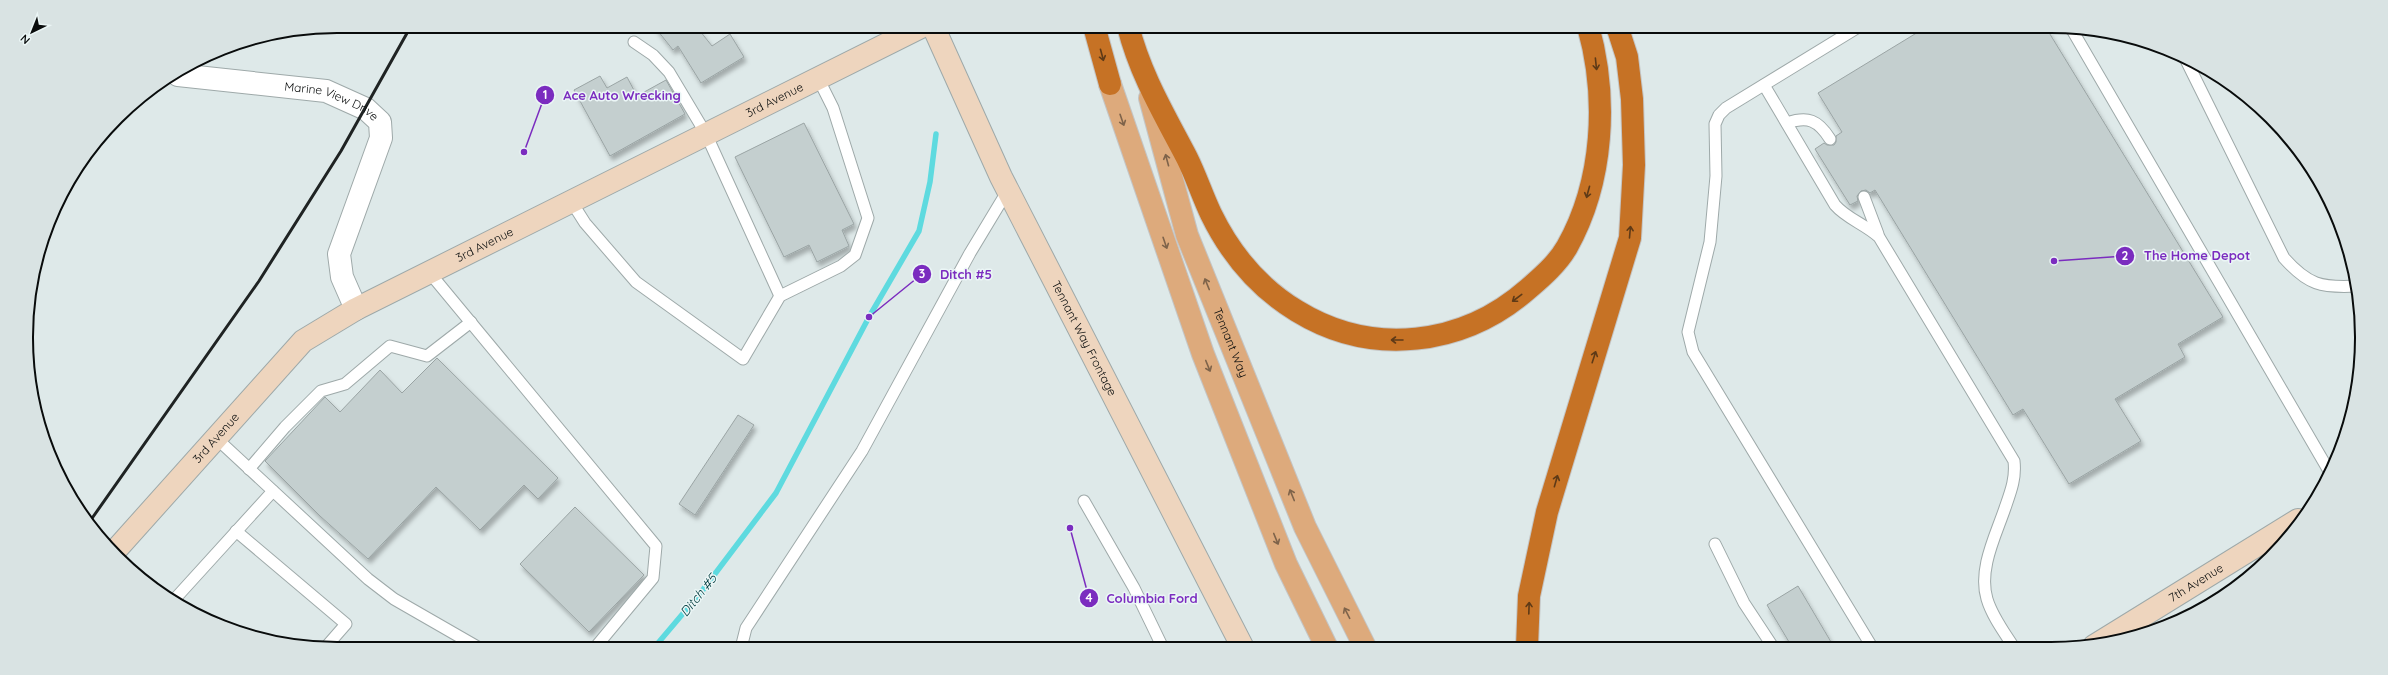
<svg xmlns="http://www.w3.org/2000/svg" width="2388" height="675" font-family="Quicksand,sans-serif">
	<defs>
		<filter id="shadow"><feDropShadow dx="2.5" dy="4.5" stdDeviation="2" flood-color="#0004"/></filter>
	</defs>
	<rect width="100%" height="100%" fill="#dee9e9"/>
	<g fill="none" stroke-linecap="round" stroke-linejoin="round">
		<!-- stream -->
		<path stroke="#5edadf" stroke-width="5.5" d="M 653,649 L 702,591 L 776,493 L 869,317 L 919,231 L 930,182 L 936,134"/>
	</g>
	<!-- building -->
	<g fill="#c4cfcf" stroke="#9aa4a4" filter="url(#shadow)">
		<path d="M 654,26 L 696,26 L 712,46 L 730,34 L 744,57 L 701,83 L 678,46 L 673,50 Z"/>
		<path d="M 1928,26 L 2045,26 L 2223,317 L 2178,344 L 2185,357 L 2115,399 L 2141,441 L 2069,484 L 2023,409 L 2013,415 L 1875,190 L 1870,193 L 1866,190 L 1861,191 L 1857,196 L 1858,201 L 1850,205 L 1815,149 L 1824,143 L 1827,145 L 1834,145 L 1836,142 L 1836,136 L 1842,132 L 1818,93 Z"/>
		<path d="M 600,76 L 607,88 L 627,77 L 637,96 L 666,80 L 685,114 L 610,156 L 574,90 Z"/>
		<path d="M 804,123 L 854,224 L 842,230 L 849,246 L 817,262 L 809,245 L 784,257 L 735,157 Z"/>
		<path d="M 437,358 L 558,478 L 538,499 L 524,485 L 480,530 L 436,487 L 368,559 L 320,516 L 265,461 L 325,397 L 340,412 L 380,370 L 402,393 Z"/>
		<path d="M 738,415 L 754,425 L 695,515 L 679,504 Z"/>
		<path d="M 575,507 L 644,575 L 589,632 L 520,564 Z"/>
		<path d="M 1798,586 L 1834,647 L 1792,647 L 1767,605 Z"/>
	</g>
	<g fill="none" stroke-linecap="round" stroke-linejoin="round">
		<!-- lane casing -->
		<g stroke="#9ea9a9" stroke-width="13">
			<g id="lane">
				<path d="M 1860,26 L 1726,108 L 1719,115 L 1715,124 L 1716,176 L 1710,242 L 1688,332 L 1693,352 L 1872,647"/>
				<path d="M 2071,28 L 2329,471"/>
				<path d="M 634,42 L 653,55 L 669,72 L 706,134 L 780,296"/>
				<path d="M 2185,58 L 2284,258 C 2308,285 2321,288 2357,286"/>
				<path d="M 1764,85 L 1835,205 C 1847,219 1865,224 1879,237 L 2014,461 C 2016,478 2011,491 2005,508 C 1996,535 1978,569 1987,599 C 1992,616 2004,632 2013,646"/>
				<path d="M 1787,123 C 1808,116 1818,120 1830,139"/>
				<path d="M 1864,197 L 1878,234"/>
				<path d="M 571,201 L 585,223 L 636,282 L 743,359 L 780,296 L 841,266 L 855,255 L 868,218 L 833,108 L 818,78"/>
				<path d="M 429,272 L 656,546 L 653,578 L 594,649"/>
				<path d="M 216,438 L 368,579 L 394,599 L 481,649"/>
				<path d="M 249,469 L 285,427 L 321,391 L 345,384 L 390,346 L 427,356 L 471,322"/>
				<path d="M 1084,501 L 1134,588 L 1163,648"/>
				<path d="M 236,531 L 346,624 L 325,648"/>
				<path d="M 1715,544 L 1744,603 L 1773,647"/>
				<path d="M 173,601 L 273,491"/>
				<path d="M 741,648 L 746,628 L 862,451 L 970,253 L 1008,190"/>
				<path d="M 1098,648 L 1163,648"/>
			</g>
		</g>
		<!-- street casing -->
		<g stroke="#9ea9a9" stroke-width="24">
			<g id="street">
				<path id="s1" d="M 178,75 L 326,91 L 366,109 L 380,122 L 381,138 L 339,254 L 342,277 L 356,309"/>
			</g>
		</g>
		<!-- secondary casing -->
		<g stroke="#9ea9a9" stroke-width="24">
			<g id="secondary">
				<path id="s2" d="M 933,26 L 1001,177 L 1243,648"/>
				<path id="s3" d="M 114,552 L 303,341 L 356,309 L 923,26"/>
				<path id="s4" d="M 2094,646 L 2298,520"/>
			</g>
		</g>
		<!-- primary casing -->
		<g stroke="#c4c5c5" stroke-width="24">
			<g id="primary">
				<path d="M 1110,84 L 1203,354 L 1286,564 L 1327,648"/>
				<path id="s5" d="M 1150,98 L 1187,235 L 1305,527 L 1365,647"/>
			</g>
		</g>
		<!-- highway casing -->
		<g stroke="#c4c5c5" stroke-width="24">
			<g id="highway">
				<path d="M 1094,26 L 1110,84"/>
				<path d="M 1128,26 C 1140,74 1164,114 1187,158 C 1196,176 1202,195 1211,214 C 1230,253 1259,288 1297,311 C 1372,357 1463,346 1528,289 C 1542,277 1558,263 1567,247 C 1604,181 1608,97 1588,26"/>
				<path d="M 1527,647 L 1529,596 L 1547,512 L 1630,238 L 1634,165 L 1632,99 L 1627,57 L 1617,26"/>
			</g>
		</g>
		<!-- lane -->
		<use href="#lane" stroke="#fff" stroke-width="11"/>
		<!-- street -->
		<use href="#street" stroke="#fff" stroke-width="22"/>
		<!-- secondary -->
		<use href="#secondary" stroke="#eed5be" stroke-width="22"/>
		<!-- primary -->
		<use href="#primary" stroke="#ddaa7c" stroke-width="22"/>
		<!-- highway -->
		<use href="#highway" stroke="#c67225" stroke-width="22"/>
		<!-- rail -->
		<path stroke="#1f2323" stroke-width="3" d="M 88,524 L 259,281 L 341,151 L 411,26"/>
	</g>
	<!-- one-way arrows -->
	<defs><path id="oneway-shaft" d="M-6 0H5M1.5-3L5.5 0L1.5 3" fill="none" stroke-width="1.6" stroke-linecap="round" stroke-linejoin="round"/></defs>
	<g stroke="#5e3a17">
		<use href="#oneway-shaft" transform="translate(1102 55) rotate(75)"/>
		<use href="#oneway-shaft" transform="translate(1596 64) rotate(84)"/>
		<use href="#oneway-shaft" transform="translate(1588 192) rotate(105)"/>
		<use href="#oneway-shaft" transform="translate(1630 232) rotate(-85)"/>
		<use href="#oneway-shaft" transform="translate(1517 298) rotate(143)"/>
		<use href="#oneway-shaft" transform="translate(1397 340) rotate(-180)"/>
		<use href="#oneway-shaft" transform="translate(1594 357) rotate(-72)"/>
		<use href="#oneway-shaft" transform="translate(1556 481) rotate(-74)"/>
		<use href="#oneway-shaft" transform="translate(1529 608) rotate(-88)"/>
	</g>
	<g stroke="#7e634a">
		<use href="#oneway-shaft" transform="translate(1122 120) rotate(71)"/>
		<use href="#oneway-shaft" transform="translate(1167 160) rotate(-105)"/>
		<use href="#oneway-shaft" transform="translate(1165 243) rotate(71)"/>
		<use href="#oneway-shaft" transform="translate(1207 284) rotate(-112)"/>
		<use href="#oneway-shaft" transform="translate(1208 366) rotate(68)"/>
		<use href="#oneway-shaft" transform="translate(1292 495) rotate(-112)"/>
		<use href="#oneway-shaft" transform="translate(1276 539) rotate(68)"/>
		<use href="#oneway-shaft" transform="translate(1347 613) rotate(-117)"/>
	</g>
	<g text-anchor="middle" stroke-width="3" stroke-linejoin="round" paint-order="stroke">
		<!-- street labels -->
		<g font-size="12" fill="#090c0c" stroke="#ebf6f6">
			<text dy="4" stroke="none"><textPath href="#s3" startOffset="813">3rd Avenue</textPath></text>
			<text dy="4" stroke="none"><textPath href="#s1" startOffset="157">Marine View Drive</textPath></text>
			<text dy="4" stroke="none"><textPath href="#s3" startOffset="489">3rd Avenue</textPath></text>
			<text dy="4" stroke="none"><textPath href="#s2" startOffset="347">Tennant Way Frontage</textPath></text>
			<text dy="4" stroke="none"><textPath href="#s5" startOffset="258">Tennant Way</textPath></text>
			<text dy="4" stroke="none"><textPath href="#s3" startOffset="153">3rd Avenue</textPath></text>
			<text dy="4" stroke="none"><textPath href="#s4" startOffset="120">7th Avenue</textPath></text>
		</g>
		<!-- water labels -->
		<g font-size="13" font-style="italic" fill="#003b3d" stroke="#ebf6f6">
			<text transform="translate(698 595) rotate(-51)" y="5">Ditch #5</text>
		</g>
	</g>
	<!-- crop -->
	<path d="M0 0H2388V675H0ZM337 33H2051A304 304 0 0 1 2355 337V338A304 304 0 0 1 2051 642H337A304 304 0 0 1 33 338V337A304 304 0 0 1 337 33Z" fill="#d9e3e3" fill-rule="evenodd"/>
	<path fill="none" stroke="#090c0c" stroke-width="2" d="M337 33H2051A304 304 0 0 1 2355 337V338A304 304 0 0 1 2051 642H337A304 304 0 0 1 33 338V337A304 304 0 0 1 337 33Z"/>
	<!-- callouts -->
	<path fill="none" stroke="#7b2cbf" stroke-width="1.5" d="M524 152L545 95M2054 261L2125 256M869 317L922 274M1070 528L1089 598"/>
	<g fill="#7b2cbf" stroke="#ebf6f6" stroke-width="1.5">
		<circle cx="524" cy="152" r="4"/>
		<circle cx="2054" cy="261" r="4"/>
		<circle cx="869" cy="317" r="4"/>
		<circle cx="1070" cy="528" r="4"/>
		<circle cx="545" cy="95" r="10"/>
		<circle cx="2125" cy="256" r="10"/>
		<circle cx="922" cy="274" r="10"/>
		<circle cx="1089" cy="598" r="10"/>
	</g>
	<g font-size="12" text-anchor="middle" font-weight="bold" fill="#fff">
		<text x="545" y="99">1</text>
		<text x="2125" y="260">2</text>
		<text x="922" y="278">3</text>
		<text x="1089" y="602">4</text>
	</g>
	<g font-size="13" text-anchor="middle" font-weight="bold" fill="#7b2cbf" stroke="#ebf6f6" stroke-width="3" stroke-linejoin="round" paint-order="stroke">
		<text x="622" y="100">Ace Auto Wrecking</text>
		<text x="2197" y="260">The Home Depot</text>
		<text x="966" y="279">Ditch #5</text>
		<text x="1152" y="603">Columbia Ford</text>
	</g>
	<!-- north arrow -->
	<g transform="translate(32 32) rotate(223)" stroke="#ebf6f6" stroke-width="3" paint-order="stroke">
	<path d="M0-3L7 15L0 10L-7 15Z" fill="#090c0c"/>
	<text y="-6" font-size="11" font-weight="bold" text-anchor="middle" fill="#090c0c">N</text>
	</g>
</svg>
